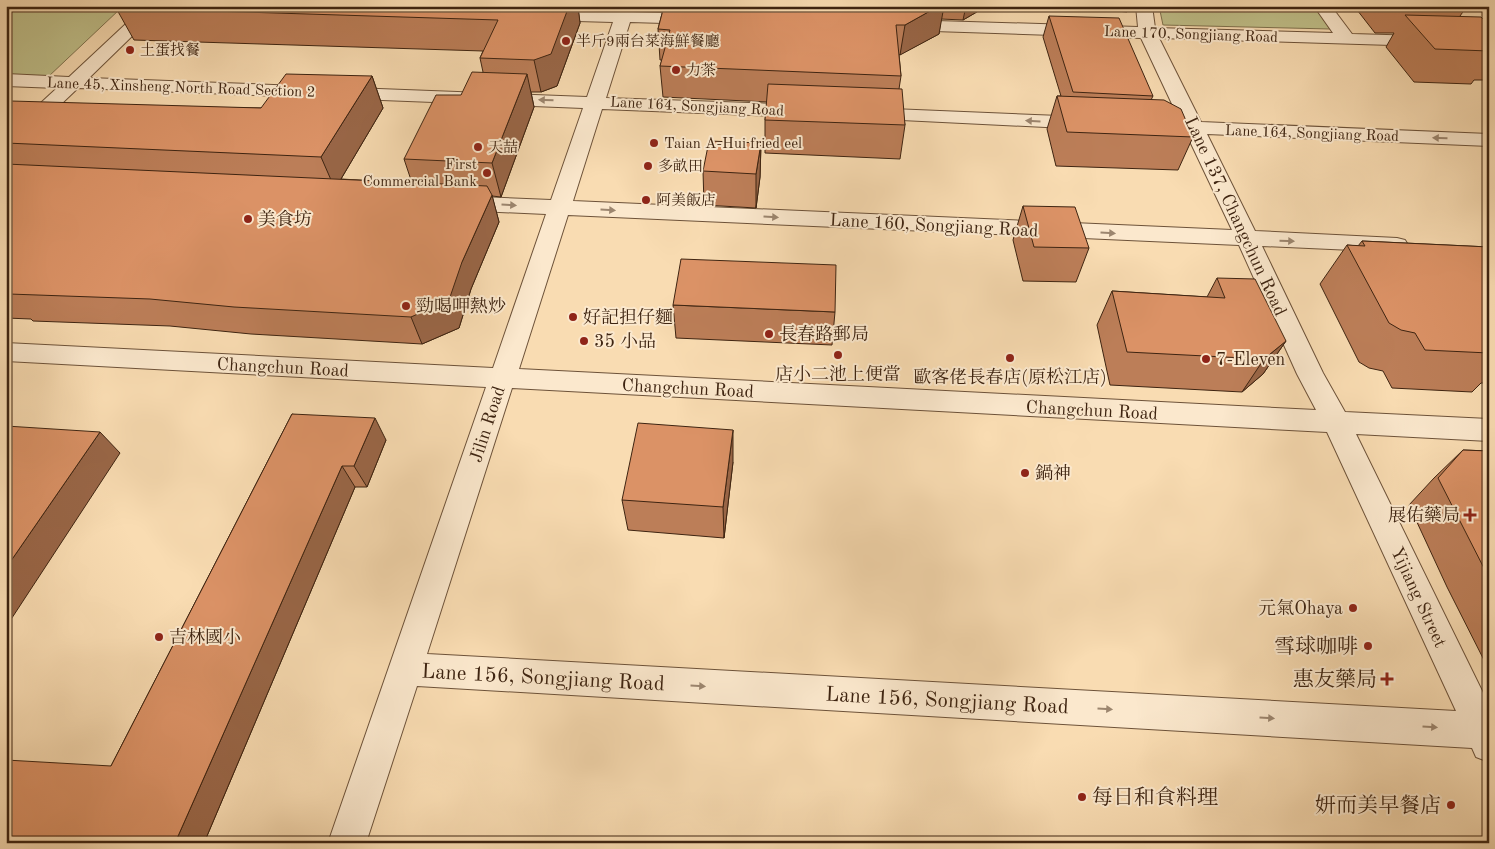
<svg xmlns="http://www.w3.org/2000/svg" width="1495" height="849" font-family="'Old Standard TT','Noto Serif TC',serif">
	<rect width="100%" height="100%" fill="#f9dcb2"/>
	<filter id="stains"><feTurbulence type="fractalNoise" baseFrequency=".004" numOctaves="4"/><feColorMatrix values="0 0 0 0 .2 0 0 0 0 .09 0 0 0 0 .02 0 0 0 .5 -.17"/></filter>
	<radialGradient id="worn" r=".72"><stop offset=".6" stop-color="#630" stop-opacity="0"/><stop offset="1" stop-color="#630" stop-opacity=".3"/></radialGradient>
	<!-- green -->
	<g fill="#c0c08a" stroke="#7f724e">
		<path d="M 6,6 L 120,9 L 48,77 L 6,75 Z"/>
		<path d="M 1159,6 L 1314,6 L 1330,29 L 1163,25 Z"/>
	</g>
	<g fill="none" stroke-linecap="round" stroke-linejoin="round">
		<!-- minor casing -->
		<g stroke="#6d5239" stroke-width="2">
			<g id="minor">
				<path d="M 145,6 L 163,6 L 89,78 L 587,97 L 613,22 L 541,20 L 535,19 L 533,15 L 535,11 L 541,10 L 617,12 L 619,6 L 635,6 L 633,12 L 698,14 L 704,15 L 707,19 L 704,23 L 698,24 L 630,22 L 606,98 L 803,105 L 810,107 L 813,111 L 810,115 L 803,117 L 602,109 L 573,201 L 1232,230 L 1186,133 L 1146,130 L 1143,126 L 1146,122 L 1153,120 L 1180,121 L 1141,38 L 903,30 L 897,29 L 894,25 L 897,21 L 903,20 L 1138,27 L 1136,6 L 1152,6 L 1155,28 L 1333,33 L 1314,6 L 1331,6 L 1352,34 L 1489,38 L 1489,48 L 1159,38 L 1201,122 L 1489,134 L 1489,146 L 1207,134 L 1255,231 L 1397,238 L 1405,240 L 1408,245 L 1405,250 L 1397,252 L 1262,246 L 1323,373 L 1345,412 L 1489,419 L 1489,441 L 1356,434 L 1489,705 L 1489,762 L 1476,757 L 1472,748 L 417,686 L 366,843 L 328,843 L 486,387 L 6,361 L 6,343 L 493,368 L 546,214 L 456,210 L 448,208 L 445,203 L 448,198 L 456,196 L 551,200 L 583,108 L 78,88 L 13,150 L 6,152 L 6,135 L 57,88 L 6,86 L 6,74 L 69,77 ZM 568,215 L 1239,245 L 1297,374 L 1316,410 L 519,369 ZM 512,388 L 1327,432 L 1456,711 L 427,654 Z"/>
				<path d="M 868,108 L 1085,117 L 1092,119 L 1095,123 L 1092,127 L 1085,129 L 861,118 L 858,114 L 861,110 Z"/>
			</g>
		</g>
		<!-- minor -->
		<use href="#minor" fill="#fbe8cd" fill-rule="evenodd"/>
	</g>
	<!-- wall -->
	<g fill="#bc7e58" stroke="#3e2411">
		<path d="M 118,6 L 586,6 L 585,9 L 578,9 L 580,23 L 557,86 L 541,92 L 531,92 L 534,107 L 501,197 L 492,196 L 499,222 L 471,289 L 459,328 L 422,344 L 251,334 L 170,326 L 33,321 L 31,319 L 6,318 L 6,105 L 261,108 L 372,76 L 383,108 L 341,179 L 412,183 L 404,159 L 461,95 L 483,72 L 480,58 L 483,51 L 134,40 L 116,8 Z"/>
		<path d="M 664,6 L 987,6 L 963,20 L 941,19 L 939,34 L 899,55 L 901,76 L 899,89 L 905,125 L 900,159 L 765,153 L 765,120 L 767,102 L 663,97 L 660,66 L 662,60 L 660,60 L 658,29 Z"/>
		<path d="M 1084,6 L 1129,6 L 1127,12 L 1084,8 Z"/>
		<path d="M 1354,6 L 1462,6 L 1465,9 L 1460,16 L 1489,25 L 1489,77 L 1487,80 L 1474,80 L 1471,84 L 1414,82 L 1386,47 L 1394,33 L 1375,33 Z"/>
		<path d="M 1049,16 L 1153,96 L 1151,100 L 1193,137 L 1178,170 L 1056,166 L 1047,129 L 1057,96 L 1061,96 L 1043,37 Z"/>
		<path d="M 761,143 L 760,177 L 756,208 L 704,205 L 703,171 Z"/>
		<path d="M 1023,206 L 1089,248 L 1076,282 L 1023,281 L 1013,240 Z"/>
		<path d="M 1362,241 L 1489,247 L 1489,383 L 1481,383 L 1472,392 L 1392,388 L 1383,371 L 1369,368 L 1359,362 L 1320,284 L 1347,245 L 1358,246 Z"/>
		<path d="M 1217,278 L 1286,341 L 1263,374 L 1242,392 L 1110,385 L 1097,325 L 1112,291 L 1207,297 Z"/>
		<path d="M 673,305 L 835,312 L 832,345 L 676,338 Z"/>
		<path d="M 292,414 L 386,440 L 367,487 L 355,487 L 204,843 L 6,843 L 111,766 Z"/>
		<path d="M 1463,450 L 1489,451 L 1489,670 L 1447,587 L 1409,505 L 1434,478 Z"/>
		<path d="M 733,462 L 724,538 L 628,530 L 622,500 Z"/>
	</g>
	<!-- shaded-wall -->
	<g fill="#996647" stroke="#3e2411">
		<path d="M 569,6 L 578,6 L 580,23 L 557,86 L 541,92 L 534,60 Z"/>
		<path d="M 939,6 L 944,6 L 939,34 L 900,55 L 905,25 Z"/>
		<path d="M 966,6 L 987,6 L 963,20 Z"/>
		<path d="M 527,74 L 534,107 L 501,197 L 492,163 Z"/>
		<path d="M 372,76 L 383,108 L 335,189 L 321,157 Z"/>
		<path d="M 761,143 L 760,177 L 756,208 L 756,174 Z"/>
		<path d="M 492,195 L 499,222 L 471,289 L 459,328 L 422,344 L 411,317 L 462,262 Z"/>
		<path d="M 1286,341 L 1263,374 L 1242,392 L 1264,359 Z"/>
		<path d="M 375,418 L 386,440 L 367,487 L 354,466 Z"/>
		<path d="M 733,430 L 733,462 L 724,538 L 723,507 Z"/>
		<path d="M 100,432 L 120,453 L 6,627 L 6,568 Z"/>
		<path d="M 342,466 L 355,487 L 204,843 L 175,843 Z"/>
	</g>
	<!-- building -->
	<g fill="#db9266" stroke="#3e2411">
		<path d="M 118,6 L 569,6 L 551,54 L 534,60 L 480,58 L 498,20 L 116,8 Z"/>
		<path d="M 664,6 L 939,6 L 905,25 L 896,25 L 901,76 L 660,66 L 670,30 L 658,29 Z"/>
		<path d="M 1389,6 L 1462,6 L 1465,9 L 1390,7 Z"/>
		<path d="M 1405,15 L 1481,17 L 1489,25 L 1489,51 L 1435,49 Z"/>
		<path d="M 1049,16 L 1119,18 L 1153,96 L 1073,92 Z"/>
		<path d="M 472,72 L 527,74 L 492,163 L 404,159 L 436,95 L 461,95 Z"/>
		<path d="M 286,74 L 372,76 L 321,157 L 6,143 L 6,105 L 11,101 L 261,108 Z"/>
		<path d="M 768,84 L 902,89 L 905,125 L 765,120 Z"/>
		<path d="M 1057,96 L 1164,100 L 1181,109 L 1193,137 L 1067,132 Z"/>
		<path d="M 709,141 L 761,143 L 756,174 L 703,171 Z"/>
		<path d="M 6,164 L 487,186 L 492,195 L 462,262 L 449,300 L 411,317 L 234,307 L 150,299 L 9,294 L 10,292 L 6,292 Z"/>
		<path d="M 1023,206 L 1075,207 L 1089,248 L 1034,247 Z"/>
		<path d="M 1362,241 L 1489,247 L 1489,353 L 1425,350 L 1415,333 L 1401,330 L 1389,323 L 1347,245 L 1365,246 Z"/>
		<path d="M 681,259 L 836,265 L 835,312 L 673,305 Z"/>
		<path d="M 1217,278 L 1255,279 L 1286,341 L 1264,359 L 1127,352 L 1112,291 L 1225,298 Z"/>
		<path d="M 292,414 L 375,418 L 354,466 L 342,466 L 175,843 L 6,843 L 6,760 L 111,766 Z"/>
		<path d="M 638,423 L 733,430 L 723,507 L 622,500 Z"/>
		<path d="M 6,426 L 100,432 L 6,568 Z"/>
		<path d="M 1463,450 L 1489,451 L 1489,578 L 1438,478 Z"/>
	</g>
	<!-- one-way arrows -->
	<defs><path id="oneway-solid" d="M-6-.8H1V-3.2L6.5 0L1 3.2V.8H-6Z" transform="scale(1.25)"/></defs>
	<g fill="#9c866f">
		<use href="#oneway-solid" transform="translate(546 100) rotate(-178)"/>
		<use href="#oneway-solid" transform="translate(1033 121) rotate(-177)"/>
		<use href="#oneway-solid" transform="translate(1440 138) rotate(-178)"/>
		<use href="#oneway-solid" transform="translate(509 205) rotate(3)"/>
		<use href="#oneway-solid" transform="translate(608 210) rotate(3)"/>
		<use href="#oneway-solid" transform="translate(771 217) rotate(3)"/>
		<use href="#oneway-solid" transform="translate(1108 233) rotate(3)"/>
		<use href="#oneway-solid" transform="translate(1287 241) rotate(2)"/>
		<use href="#oneway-solid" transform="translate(698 686) rotate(3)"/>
		<use href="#oneway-solid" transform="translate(1105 709) rotate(3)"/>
		<use href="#oneway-solid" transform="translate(1267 718) rotate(3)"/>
		<use href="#oneway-solid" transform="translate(1430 727) rotate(3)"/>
	</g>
	<!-- markers -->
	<g fill="#8f2418" stroke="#fbe8cd" stroke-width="2">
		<circle cx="566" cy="41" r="5"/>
		<circle cx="130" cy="50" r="5"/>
		<circle cx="676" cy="70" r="5"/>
		<circle cx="654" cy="143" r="5"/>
		<circle cx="478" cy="147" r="5"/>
		<circle cx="648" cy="166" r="5"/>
		<circle cx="487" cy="173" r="5"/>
		<circle cx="646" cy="200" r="5"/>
		<circle cx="248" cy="219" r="5"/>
		<circle cx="406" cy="306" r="5"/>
		<circle cx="573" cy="317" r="5"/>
		<circle cx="769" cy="334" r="5"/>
		<circle cx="584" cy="341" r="5"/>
		<circle cx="838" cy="355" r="5"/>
		<circle cx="1010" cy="358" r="5"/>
		<circle cx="1206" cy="359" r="5"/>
		<circle cx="1025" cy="473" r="5"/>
		<path d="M1467.5 507.5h5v5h5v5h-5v5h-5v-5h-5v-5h5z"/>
		<circle cx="1353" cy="608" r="5"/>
		<circle cx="159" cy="637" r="5"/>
		<circle cx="1368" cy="646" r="5"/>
		<path d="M1384.5 671.5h5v5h5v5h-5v5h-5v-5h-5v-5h5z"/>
		<circle cx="1082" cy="797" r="5"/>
		<circle cx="1451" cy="805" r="5"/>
	</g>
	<g text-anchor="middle" stroke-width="4" stroke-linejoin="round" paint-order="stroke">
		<!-- far-street labels -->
		<g font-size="15" fill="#3e2411" stroke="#fbe8cd">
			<text transform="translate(1191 34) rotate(2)" y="5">Lane 170, Songjiang Road</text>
			<text transform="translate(181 87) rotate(2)" y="5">Lane 45, Xinsheng North Road Section 2</text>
			<text transform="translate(697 106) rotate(3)" y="5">Lane 164, Songjiang Road</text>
			<text transform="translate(1312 133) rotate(2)" y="5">Lane 164, Songjiang Road</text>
		</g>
		<!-- far-poi labels -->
		<g font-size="15" fill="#3e2411" stroke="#fbe8cd" text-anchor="start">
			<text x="576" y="46">半斤9兩台菜海鮮餐廳</text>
			<text x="140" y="55">土蛋找餐</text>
			<text x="686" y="75">力茶</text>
			<text x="664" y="148">Taian A-Hui fried eel</text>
			<text x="488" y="152">天喆</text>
			<text x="477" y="169" text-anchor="end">First<tspan x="477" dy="17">Commercial Bank</tspan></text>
			<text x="658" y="171">多畝田</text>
			<text x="656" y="205">阿美飯店</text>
		</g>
		<!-- street labels -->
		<g font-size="18" fill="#3e2411" stroke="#fbe8cd">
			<text transform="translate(1236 216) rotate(65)" y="6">Lane 137, Changchun Road</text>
			<text transform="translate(934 225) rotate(3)" y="6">Lane 160, Songjiang Road</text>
			<text transform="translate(283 367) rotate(3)" y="6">Changchun Road</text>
			<text transform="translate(688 388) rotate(3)" y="6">Changchun Road</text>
			<text transform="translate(1092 410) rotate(3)" y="6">Changchun Road</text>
			<text transform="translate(487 424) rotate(-72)" y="6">Jilin Road</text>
			<text transform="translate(1419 597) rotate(65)" y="6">Yijiang Street</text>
		</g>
		<!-- poi labels -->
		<g font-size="18" fill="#3e2411" stroke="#fbe8cd" text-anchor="start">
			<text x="258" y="225">美食坊</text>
			<text x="416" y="312">勁喝呷熱炒</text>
			<text x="583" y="323">好記担仔麵</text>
			<text x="779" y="340">長春路郵局</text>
			<text x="594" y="347">35 小品</text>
			<text x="1216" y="365">7-Eleven</text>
			<text x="838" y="380" text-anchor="middle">店小二池上便當</text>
			<text x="1010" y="383" text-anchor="middle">歐客佬長春店(原松江店)</text>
			<text x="1035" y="479">鍋神</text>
			<text x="1460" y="521" text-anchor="end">展佑藥局</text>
			<text x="1343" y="614" text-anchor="end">元氣Ohaya</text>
			<text x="169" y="643">吉林國小</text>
		</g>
		<!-- near-poi labels -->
		<g font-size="21" fill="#3e2411" stroke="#fbe8cd" text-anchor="end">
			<text x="1358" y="653">雪球咖啡</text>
			<text x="1377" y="686">惠友藥局</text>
			<text x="1092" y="804" text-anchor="start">每日和食料理</text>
			<text x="1441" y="812">妍而美早餐店</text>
		</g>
		<!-- near-street labels -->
		<g font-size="21" fill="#3e2411" stroke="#fbe8cd">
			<text transform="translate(543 677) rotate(3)" y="7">Lane 156, Songjiang Road</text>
			<text transform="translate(947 700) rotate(3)" y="7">Lane 156, Songjiang Road</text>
		</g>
	</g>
	<!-- margin -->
	<rect width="1495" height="849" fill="none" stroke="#f9dcb2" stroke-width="25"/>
	<rect x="8" y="8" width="1480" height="834" fill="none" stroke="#3e2411" stroke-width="2.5"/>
	<rect x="12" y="12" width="1470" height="824" fill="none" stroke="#3e2411"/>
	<rect width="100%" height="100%" filter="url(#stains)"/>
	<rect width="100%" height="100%" fill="url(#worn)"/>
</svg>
